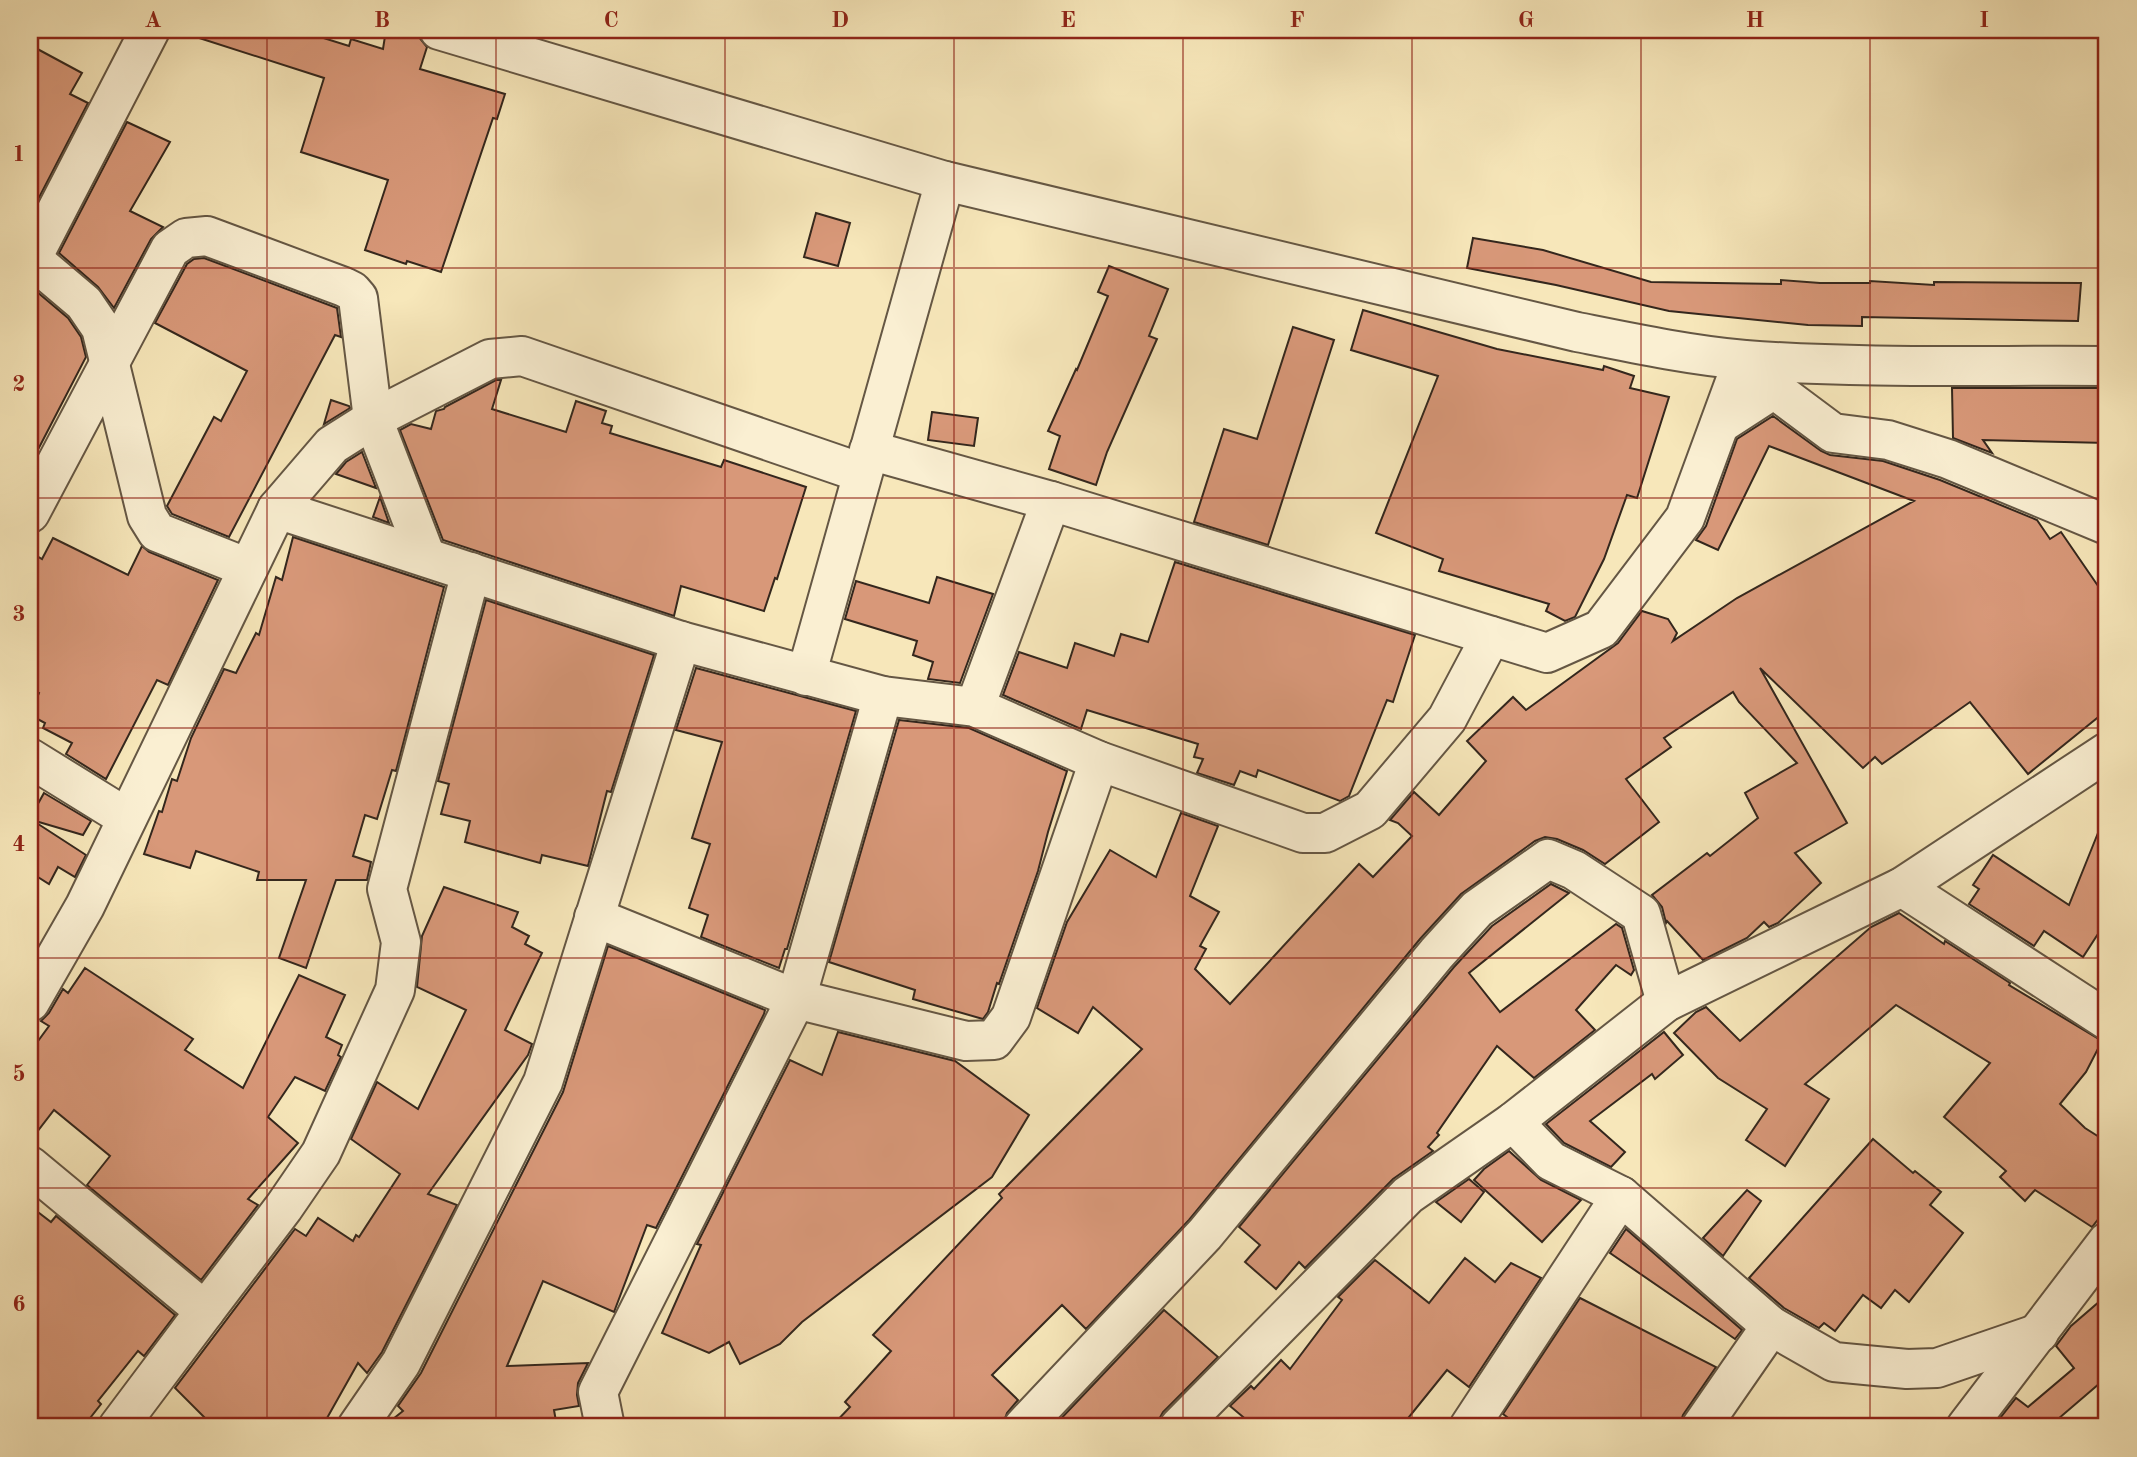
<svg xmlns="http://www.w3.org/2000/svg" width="2137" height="1457" font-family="'Old Standard TT',serif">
	<rect width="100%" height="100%" fill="#f7e7ba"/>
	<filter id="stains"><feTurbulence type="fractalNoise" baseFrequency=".00286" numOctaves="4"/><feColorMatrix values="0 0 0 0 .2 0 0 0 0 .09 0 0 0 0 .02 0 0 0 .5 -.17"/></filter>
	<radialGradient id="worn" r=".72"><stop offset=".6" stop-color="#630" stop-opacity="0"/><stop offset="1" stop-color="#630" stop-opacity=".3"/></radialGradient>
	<!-- building -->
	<g fill="#d89879" stroke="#34271d" stroke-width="2">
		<path d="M 194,30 L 298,30 L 349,46 L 351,39 L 383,49 L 386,30 L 418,30 L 418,36 L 427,47 L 420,69 L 505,94 L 497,119 L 493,118 L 441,272 L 407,261 L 406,264 L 365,250 L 388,180 L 301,152 L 324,78 L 193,36 Z"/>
		<path d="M 30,45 L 82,73 L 70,94 L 88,103 L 30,215 Z"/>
		<path d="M 127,122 L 170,142 L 130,211 L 163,227 L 151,239 L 114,308 L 98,287 L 59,253 Z"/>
		<path d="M 816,213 L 850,223 L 838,266 L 804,257 Z"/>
		<path d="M 1473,238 L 1543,250 L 1651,282 L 1781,284 L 1781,280 L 1820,283 L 1870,283 L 1870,281 L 1934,285 L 1934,282 L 2081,283 L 2078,321 L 1862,317 L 1862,326 L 1808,325 L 1669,311 L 1556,285 L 1467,268 Z"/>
		<path d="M 204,258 L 337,308 L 341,337 L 335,335 L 229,537 L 172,514 L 167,506 L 214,417 L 221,421 L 247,371 L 155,323 L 187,264 L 194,259 Z"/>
		<path d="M 1109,266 L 1168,289 L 1149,336 L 1157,339 L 1107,452 L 1096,485 L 1049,469 L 1060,436 L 1048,431 L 1076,369 L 1077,370 L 1108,296 L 1098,292 Z"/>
		<path d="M 30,286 L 68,318 L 81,337 L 86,357 L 30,465 Z"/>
		<path d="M 1363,310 L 1497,349 L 1603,370 L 1604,366 L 1634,376 L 1630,388 L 1669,397 L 1637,498 L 1627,495 L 1604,559 L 1575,617 L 1565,621 L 1546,611 L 1549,604 L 1439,571 L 1443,559 L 1376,533 L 1438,376 L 1351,350 Z"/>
		<path d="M 1293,327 L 1334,340 L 1268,545 L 1194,522 L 1224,429 L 1257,439 Z"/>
		<path d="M 496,380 L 501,380 L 492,409 L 566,432 L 576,401 L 606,411 L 602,423 L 612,426 L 610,433 L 721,467 L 724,460 L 806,487 L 777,579 L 775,578 L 764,611 L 681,586 L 674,616 L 443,540 L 400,430 L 411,424 L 431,429 L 436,411 L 444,409 L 445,407 Z"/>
		<path d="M 1952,388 L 2107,388 L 2107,443 L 1983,440 L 1992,453 L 1953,438 Z"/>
		<path d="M 331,400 L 349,406 L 350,408 L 324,424 Z"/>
		<path d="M 932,412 L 978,418 L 974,446 L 928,440 Z"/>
		<path d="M 1773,416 L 1821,451 L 1830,455 L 1883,461 L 1940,480 L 2037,520 L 2050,539 L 2061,532 L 2107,599 L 2107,710 L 2028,774 L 1970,702 L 1882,764 L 1875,757 L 1863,768 L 1760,668 L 1847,823 L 1795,853 L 1821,883 L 1778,923 L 1769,927 L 1764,922 L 1747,938 L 1703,960 L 1667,921 L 1666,923 L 1662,907 L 1652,895 L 1707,853 L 1710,856 L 1758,818 L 1745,793 L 1797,763 L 1739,702 L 1733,692 L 1664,738 L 1671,747 L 1626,779 L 1659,822 L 1605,864 L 1583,850 L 1557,839 L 1545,837 L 1535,841 L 1461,894 L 1420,939 L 1189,1220 L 1086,1329 L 1062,1305 L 992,1375 L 1018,1400 L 1007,1413 L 1002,1427 L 831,1427 L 850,1407 L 845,1402 L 891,1351 L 873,1335 L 1002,1198 L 999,1194 L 1142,1049 L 1093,1007 L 1078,1033 L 1037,1008 L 1067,922 L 1110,850 L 1156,877 L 1181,813 L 1218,826 L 1190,896 L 1219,912 L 1200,946 L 1206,949 L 1195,969 L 1230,1004 L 1359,864 L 1373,877 L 1412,836 L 1398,823 L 1390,820 L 1414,792 L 1439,815 L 1486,761 L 1467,741 L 1513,697 L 1526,710 L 1618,643 L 1642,611 L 1668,619 L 1677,633 L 1673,641 L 1737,598 L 1914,501 L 1769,446 L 1718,550 L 1696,540 L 1706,526 L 1737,439 Z"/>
		<path d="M 362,452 L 376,488 L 336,474 L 346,462 Z"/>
		<path d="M 380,497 L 389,523 L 373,517 Z"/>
		<path d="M 293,537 L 444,587 L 396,771 L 392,770 L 377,819 L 365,815 L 353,856 L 371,862 L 367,880 L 336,880 L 306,968 L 279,958 L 306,880 L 257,880 L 259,872 L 196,851 L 190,868 L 144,854 L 159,811 L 162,812 L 172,779 L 177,781 L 191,738 L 224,669 L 236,673 L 256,633 L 259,635 L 276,577 L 282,580 Z"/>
		<path d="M 53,538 L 128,575 L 142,546 L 149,552 L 218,580 L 168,685 L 157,680 L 106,779 L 66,754 L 72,743 L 43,728 L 45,723 L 30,715 L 39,693 L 30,688 L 30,552 L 42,559 Z"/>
		<path d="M 1175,562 L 1415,635 L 1393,702 L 1387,700 L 1349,796 L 1340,801 L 1258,770 L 1256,777 L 1240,771 L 1234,785 L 1197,773 L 1203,759 L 1194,757 L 1198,744 L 1087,710 L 1081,729 L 1003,695 L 1019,652 L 1067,668 L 1075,643 L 1114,656 L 1121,634 L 1148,642 Z"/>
		<path d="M 937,577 L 993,594 L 960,683 L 928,679 L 933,662 L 913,655 L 917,641 L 845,619 L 856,581 L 929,603 Z"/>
		<path d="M 486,600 L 654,655 L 611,792 L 607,791 L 588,866 L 542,855 L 540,863 L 465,842 L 470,821 L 441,814 L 449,784 L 438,781 Z"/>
		<path d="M 696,668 L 856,711 L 787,949 L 785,949 L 779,968 L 701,937 L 708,915 L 689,908 L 710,844 L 692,838 L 722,742 L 676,730 Z"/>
		<path d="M 899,720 L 969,728 L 1067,771 L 1048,832 L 1038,871 L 999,984 L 997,983 L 988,1012 L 983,1019 L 913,999 L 915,990 L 829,962 Z"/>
		<path d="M 44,793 L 91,821 L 83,835 L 32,820 L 86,855 L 75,877 L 58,867 L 49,884 L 30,872 L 30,818 Z"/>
		<path d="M 2106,813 L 2107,920 L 2083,957 L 2044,931 L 2034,946 L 1969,904 L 1979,889 L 1973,885 L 1993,855 L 2069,905 Z"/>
		<path d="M 1551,884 L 1569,893 L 1469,973 L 1500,1012 L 1616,924 L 1622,928 L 1634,970 L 1631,975 L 1616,965 L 1576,1010 L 1595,1030 L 1534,1078 L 1497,1046 L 1437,1133 L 1439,1135 L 1428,1147 L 1433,1151 L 1393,1179 L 1305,1268 L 1299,1262 L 1276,1289 L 1245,1262 L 1260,1245 L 1239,1227 L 1454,967 L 1492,926 Z"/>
		<path d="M 444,887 L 518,912 L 512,927 L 529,936 L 525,944 L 542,953 L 505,1030 L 532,1044 L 528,1055 L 428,1194 L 457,1205 L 382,1352 L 367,1373 L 358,1363 L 322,1427 L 214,1427 L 175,1388 L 295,1229 L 306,1236 L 318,1218 L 353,1241 L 356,1235 L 359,1237 L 400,1174 L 351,1139 L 377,1082 L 418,1109 L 466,1010 L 417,987 L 422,936 Z"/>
		<path d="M 1899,913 L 1944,944 L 1945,941 L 2010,983 L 2009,985 L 2102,1041 L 2086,1072 L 2060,1104 L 2085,1128 L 2107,1142 L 2107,1208 L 2092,1227 L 2035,1190 L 2025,1201 L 2000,1177 L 2006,1171 L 1944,1117 L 1990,1063 L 1896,1005 L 1805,1084 L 1829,1099 L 1785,1166 L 1746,1140 L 1767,1109 L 1718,1078 L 1674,1033 L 1696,1012 L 1706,1007 L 1740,1041 L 1871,927 Z"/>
		<path d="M 608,946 L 765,1010 L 764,1014 L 656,1228 L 647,1225 L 614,1312 L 543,1281 L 507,1366 L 588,1363 L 578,1383 L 577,1395 L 579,1406 L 554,1410 L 557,1427 L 383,1427 L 403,1411 L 398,1406 L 421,1373 L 563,1092 Z"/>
		<path d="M 85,968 L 193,1039 L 185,1050 L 243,1088 L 299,975 L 345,995 L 326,1037 L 342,1045 L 338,1055 L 341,1057 L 325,1091 L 295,1077 L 268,1117 L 298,1143 L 248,1199 L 258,1205 L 201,1280 L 87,1185 L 110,1156 L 54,1110 L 30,1141 L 30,1052 L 49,1026 L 41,1021 L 49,1013 L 63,989 L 68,993 Z"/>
		<path d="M 838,1032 L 955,1061 L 1029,1115 L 992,1177 L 802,1322 L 780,1344 L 740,1364 L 729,1342 L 709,1353 L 662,1333 L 701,1245 L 697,1244 L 790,1060 L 822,1075 Z"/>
		<path d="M 1664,1032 L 1683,1055 L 1655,1079 L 1652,1074 L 1590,1121 L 1625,1152 L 1611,1167 L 1564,1143 L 1546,1124 Z"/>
		<path d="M 1873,1139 L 1913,1173 L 1915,1171 L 1941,1192 L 1930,1205 L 1963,1233 L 1909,1302 L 1895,1290 L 1881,1308 L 1863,1295 L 1835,1331 L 1824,1323 L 1819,1328 L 1784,1308 L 1749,1278 Z"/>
		<path d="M 1509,1151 L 1541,1180 L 1581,1200 L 1542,1242 L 1474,1180 L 1484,1169 Z"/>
		<path d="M 1469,1179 L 1484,1192 L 1461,1222 L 1436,1202 Z"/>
		<path d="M 1747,1190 L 1761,1201 L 1723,1256 L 1703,1238 Z"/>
		<path d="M 30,1206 L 51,1222 L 56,1216 L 175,1315 L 144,1356 L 138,1351 L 98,1401 L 101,1404 L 83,1427 L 30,1427 Z"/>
		<path d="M 1626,1229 L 1742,1330 L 1735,1339 L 1610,1253 Z"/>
		<path d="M 1465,1258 L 1495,1282 L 1511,1263 L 1541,1278 L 1469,1387 L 1447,1370 L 1401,1427 L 1255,1427 L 1230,1406 L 1251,1386 L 1254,1389 L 1281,1360 L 1290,1369 L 1342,1300 L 1338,1297 L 1375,1260 L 1429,1303 Z"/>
		<path d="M 2107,1295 L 2107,1377 L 2051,1425 L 2053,1427 L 1993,1427 L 2016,1398 L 2028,1407 L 2074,1368 L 2056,1346 L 2071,1326 Z"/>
		<path d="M 1580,1298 L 1716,1367 L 1683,1415 L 1679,1427 L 1502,1427 L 1507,1417 L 1503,1414 Z"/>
		<path d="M 1164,1310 L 1218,1357 L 1163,1412 L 1158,1421 L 1158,1427 L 1053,1427 Z"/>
	</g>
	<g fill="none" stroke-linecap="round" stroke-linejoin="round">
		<!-- street casing -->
		<g stroke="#655744" stroke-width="42">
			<g id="street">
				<path d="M 439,30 L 945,181 L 1577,332 C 1632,343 1689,355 1745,360 C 1865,369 1987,365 2107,366"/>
				<path d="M 32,259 L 84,303 L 101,328 L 147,516 L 157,532 L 248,568"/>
				<path d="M 30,262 L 150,30"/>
				<path d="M 1720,424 L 1774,389 L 1833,433 L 1888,440 L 1948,459 L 2107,525"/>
				<path d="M 869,450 L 1051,501 L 1547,653 L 1601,629 L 1685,518 L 1743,360"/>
				<path d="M 862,473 L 522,356 L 490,359 L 373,419 L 332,445 L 277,509 L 681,641 L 883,696 L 975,707 L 1099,761 L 1303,833 L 1325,833 L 1370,810 L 1447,719 L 1491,636"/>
				<path d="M 30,513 L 170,249 L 186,238 L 207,236 L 344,287 L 352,291 L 358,298 L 373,419 L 426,557"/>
				<path d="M 806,676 L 945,181"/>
				<path d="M 975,707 L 1051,501"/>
				<path d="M 30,758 L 127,818"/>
				<path d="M 1902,887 L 2107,1020"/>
				<path d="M 594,917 L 796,999 L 966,1041 L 994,1040 L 1011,1017 L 1099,761"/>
				<path d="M 30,1002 L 85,906 L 277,509"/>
				<path d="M 1513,1122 L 1551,1161 L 1621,1196 L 1771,1326 L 1834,1362 L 1907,1369 L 1937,1368 L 2039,1333"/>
				<path d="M 30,1166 L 205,1311 L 118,1427"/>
				<path d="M 205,1311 L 284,1207 L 321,1153 L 395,990 L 401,942 L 387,889 L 471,572"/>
				<path d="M 357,1427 L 401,1363 L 543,1082 L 681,641"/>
				<path d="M 605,1427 L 598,1392 L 796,999 L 883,696"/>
				<path d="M 1023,1427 L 1205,1234 L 1437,953 L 1477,909 L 1548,859 L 1574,870 L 1641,914 L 1666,1002"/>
				<path d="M 1179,1427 L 1408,1195 L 1513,1122 L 1666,1002 L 1902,887 L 2107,752"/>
				<path d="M 1469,1427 L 1621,1196"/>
				<path d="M 1701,1427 L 1771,1326"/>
				<path d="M 1966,1427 L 2107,1242"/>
			</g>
		</g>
		<!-- street -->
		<use href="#street" stroke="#faefd2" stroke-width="38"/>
	</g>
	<!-- grid -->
	<path fill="none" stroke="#8f2418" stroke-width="2" stroke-opacity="0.55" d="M 267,30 L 267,1427M 496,30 L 496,1427M 725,30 L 725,1427M 954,30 L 954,1427M 1183,30 L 1183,1427M 1412,30 L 1412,1427M 1641,30 L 1641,1427M 1870,30 L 1870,1427M 30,268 L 2107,268M 30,498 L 2107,498M 30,728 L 2107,728M 30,958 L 2107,958M 30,1188 L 2107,1188"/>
	<!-- margin -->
	<rect width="2137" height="1457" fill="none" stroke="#f7e7ba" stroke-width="77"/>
	<rect x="38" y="38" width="2060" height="1380" fill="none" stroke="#8f2418" stroke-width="2.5"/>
	<g font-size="23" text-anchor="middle" font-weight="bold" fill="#8f2418">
		<text x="153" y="27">A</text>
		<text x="382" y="27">B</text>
		<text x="611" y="27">C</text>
		<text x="840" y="27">D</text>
		<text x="1068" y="27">E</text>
		<text x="1297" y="27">F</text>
		<text x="1526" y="27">G</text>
		<text x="1755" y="27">H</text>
		<text x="1984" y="27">I</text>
		<text x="19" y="161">1</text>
		<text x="19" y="391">2</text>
		<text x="19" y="621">3</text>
		<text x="19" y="851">4</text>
		<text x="19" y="1081">5</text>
		<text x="19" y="1311">6</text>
	</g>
	<rect width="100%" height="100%" filter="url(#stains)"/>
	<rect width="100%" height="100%" fill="url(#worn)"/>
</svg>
